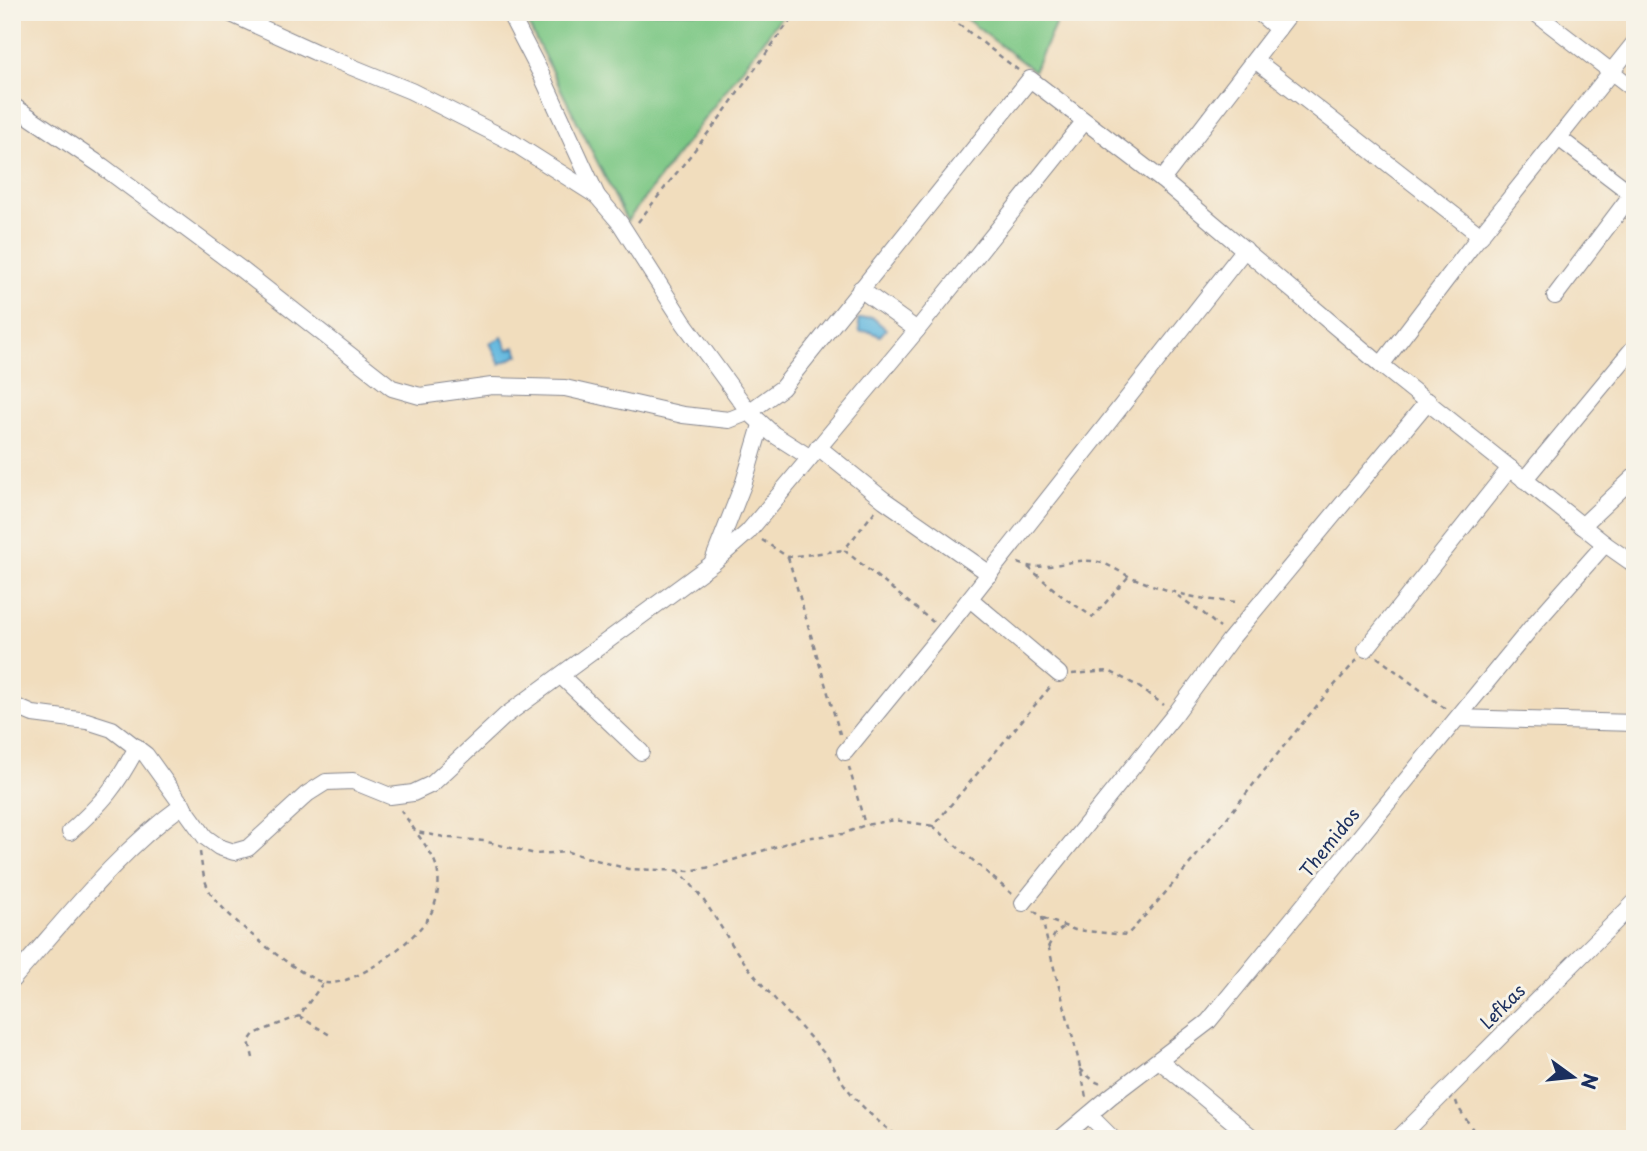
<svg xmlns="http://www.w3.org/2000/svg" width="1647" height="1151" font-family="'Playpen Sans',sans-serif">
	<rect width="100%" height="100%" fill="#f7f3e8"/>
	<filter id="ink" filterUnits="userSpaceOnUse"><feTurbulence type="fractalNoise" baseFrequency=".0143" numOctaves="2"/><feDisplacementMap in="SourceGraphic" scale="14" xChannelSelector="R" yChannelSelector="G"/><feConvolveMatrix kernelMatrix="1 2 1 2 8 2 1 2 1" color-interpolation-filters="sRGB"/></filter>
	<filter id="wash" filterUnits="userSpaceOnUse"><feTurbulence type="fractalNoise" baseFrequency=".00686" numOctaves="4" result="noise"/><feDisplacementMap in="SourceGraphic" scale="28" xChannelSelector="R" yChannelSelector="G"/><feGaussianBlur stdDeviation="1.57" result="paint"/><feColorMatrix in="noise" values="0 0 0 0 0 0 0 0 0 0 0 0 0 0 0 0 0 1.4 0 .05"/><feComposite in="paint" operator="in"/></filter>
	<g filter="url(#wash)">
		<rect width="100%" height="100%" fill="#f1ddbd"/>
		<!-- green -->
		<g fill="#7cc784" stroke="#4c7b71" stroke-width="2">
			<path d="M 522,12 L 785,12 L 627,221 Z"/>
			<path d="M 957,12 L 1061,12 L 1034,71 Z"/>
		</g>
		<!-- water -->
		<g fill="#62b8df" stroke="#3e749e" stroke-width="2">
			<path d="M 872,317 L 886,329 L 880,336 L 868,331 L 860,332 L 858,319 Z"/>
			<path d="M 502,337 L 508,350 L 515,347 L 519,355 L 500,364 L 490,343 Z"/>
		</g>
	</g>
	<g filter="url(#ink)">
		<g fill="none" stroke-linecap="round" stroke-linejoin="round">
			<!-- minor casing -->
			<g stroke="#86868e" stroke-width="18">
				<g id="minor">
					<path d="M 227,12 L 315,52 L 411,91 L 512,142 L 597,196 L 620,223 L 684,323 L 749,412 L 782,388 L 1030,79 L 1162,180 L 1381,365 L 1605,544 L 1635,565"/>
					<path d="M 509,12 L 541,74 L 597,196"/>
					<path d="M 1258,12 L 1278,29"/>
					<path d="M 1534,12 L 1635,90"/>
					<path d="M 1255,60 L 1481,236"/>
					<path d="M 12,105 L 102,166 L 242,270 L 392,388 L 420,396 L 492,386 L 565,388 L 683,415 L 729,420 L 749,412 L 773,434 L 809,457"/>
					<path d="M 1162,180 L 1291,12"/>
					<path d="M 860,289 L 917,330"/>
					<path d="M 1555,296 L 1632,194 L 1560,139"/>
					<path d="M 1381,365 L 1471,247 L 1635,42"/>
					<path d="M 818,447 L 884,500 L 990,574"/>
					<path d="M 1524,480 L 1635,346"/>
					<path d="M 1582,526 L 1635,476"/>
					<path d="M 713,561 L 744,482 L 761,425"/>
					<path d="M 970,599 L 1059,674"/>
					<path d="M 1366,649 L 1510,468"/>
					<path d="M 561,676 L 641,752"/>
					<path d="M 12,705 L 33,714 L 87,721 L 112,729 L 146,755 L 205,837 L 219,847 L 234,852 L 248,848 L 307,794 L 326,782 L 353,781 L 390,796 L 413,793 L 432,784 L 505,716 L 713,563 L 748,532 L 917,330 L 1084,122"/>
					<path d="M 1458,718 L 1635,723"/>
					<path d="M 845,752 L 944,631 L 1245,249"/>
					<path d="M 70,832 C 103,802 116,787 137,747"/>
					<path d="M 1023,903 L 1176,713 L 1229,641 L 1428,401"/>
					<path d="M 12,980 C 66,919 117,852 183,805"/>
					<path d="M 1159,1060 L 1254,1139"/>
					<path d="M 1089,1115 L 1113,1139"/>
					<path d="M 1060,1139 L 1111,1096 L 1208,1022 L 1535,623 L 1605,544"/>
					<path d="M 1398,1139 L 1635,902"/>
				</g>
			</g>
			<!-- path -->
			<g stroke="#86868e" stroke-width="2.5" stroke-dasharray="5 5" stroke-linecap="butt">
				<path d="M 943,12 L 1018,70"/>
				<path d="M 638,222 L 719,119 L 796,12"/>
				<path d="M 875,511 L 844,550 L 933,622"/>
				<path d="M 762,540 L 788,557 L 844,550"/>
				<path d="M 788,557 L 840,734"/>
				<path d="M 1018,563 C 1045,575 1074,554 1102,563 C 1112,566 1121,573 1131,577 C 1168,592 1200,601 1240,602"/>
				<path d="M 1028,567 L 1063,597 L 1093,617 L 1129,576"/>
				<path d="M 1178,596 L 1203,613 L 1220,628"/>
				<path d="M 1377,657 L 1447,710"/>
				<path d="M 1072,674 L 1109,671 L 1136,685 L 1164,705"/>
				<path d="M 849,767 L 865,825"/>
				<path d="M 401,810 L 416,832 L 450,838 L 484,841 L 535,854 L 568,852 L 628,869 L 689,871 L 711,867 L 803,838 L 843,834 L 865,825 L 895,820 L 933,826"/>
				<path d="M 200,852 C 202,867 203,879 210,892 C 221,913 304,981 326,983 C 356,986 415,941 430,915 C 436,905 440,887 438,874 C 436,858 425,845 416,832"/>
				<path d="M 677,870 C 703,893 718,924 737,952 C 763,989 794,1019 824,1053 C 832,1062 837,1074 844,1084 C 860,1106 879,1124 902,1139"/>
				<path d="M 1012,894 L 933,826 L 1051,686"/>
				<path d="M 1034,911 L 1042,917 C 1054,978 1076,1037 1086,1098"/>
				<path d="M 1043,918 L 1075,930 L 1127,935 C 1210,848 1276,748 1357,660"/>
				<path d="M 1048,947 L 1055,934 L 1065,926"/>
				<path d="M 299,1016 L 333,1037"/>
				<path d="M 253,1058 L 249,1041 L 254,1034 L 299,1016 L 323,983"/>
				<path d="M 1080,1069 L 1094,1081 L 1103,1085"/>
				<path d="M 1456,1101 L 1458,1107 L 1479,1139"/>
			</g>
			<!-- minor -->
			<use href="#minor" stroke="#fff" stroke-width="16"/>
		</g>
	</g>
	<g text-anchor="middle" stroke-width="6" stroke-linejoin="round" paint-order="stroke">
		<!-- street labels -->
		<g font-size="18" fill="#1b2f5e" stroke="#f7f3e8">
			<text transform="translate(1330 843) rotate(-51)" y="6">Themidos</text>
			<text transform="translate(1503 1007) rotate(-45)" y="6">Lefkas</text>
		</g>
	</g>
	<!-- margin -->
	<rect width="1647" height="1151" fill="none" stroke="#f7f3e8" stroke-width="42"/>
	<!-- north arrow -->
	<g transform="translate(1573 1077) rotate(105)" stroke="#f7f3e8" stroke-width="5" paint-order="stroke">
	<path d="M0-5L12 26L0 18L-12 26Z" fill="#1b2f5e"/>
	<text y="-10" font-size="19" font-weight="bold" text-anchor="middle" fill="#1b2f5e">N</text>
	</g>
</svg>
